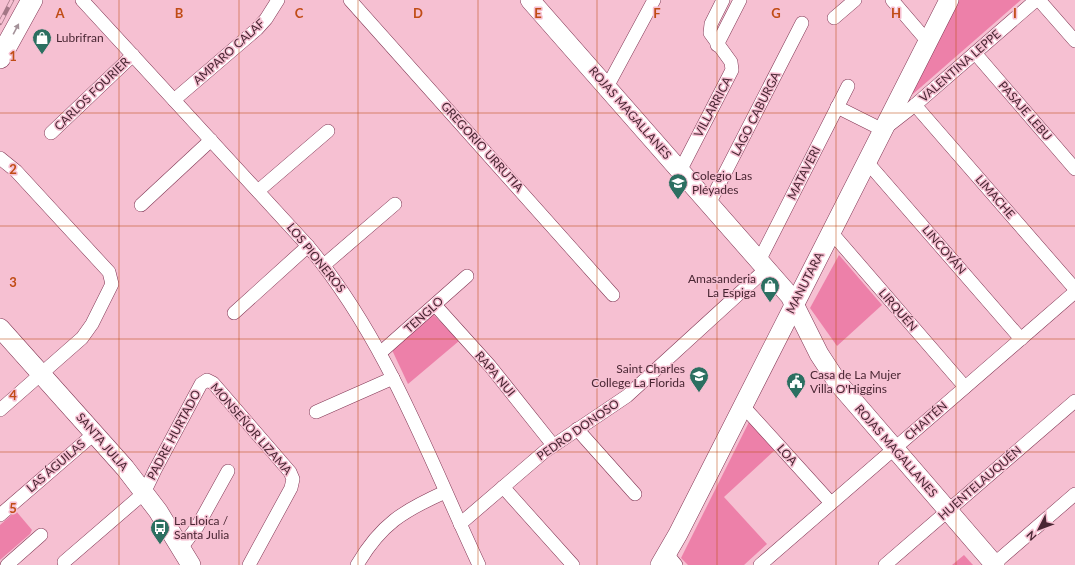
<svg xmlns="http://www.w3.org/2000/svg" width="1075" height="565" font-family="Lato,sans-serif">
	<rect width="100%" height="100%" fill="#f6c0d2"/>
	<!-- green -->
	<g fill="#ed80a9">
		<path d="M 959,0 L 1021,0 L 913,94 L 909,92 Z"/>
		<path d="M 839,255 L 882,305 L 837,346 L 810,308 Z"/>
		<path d="M 433,314 L 459,341 L 408,384 L 392,350 Z"/>
		<path d="M 749,422 L 775,450 L 724,497 L 767,544 L 744,565 L 688,565 L 681,558 Z"/>
		<path d="M 16,511 L 32,530 L 30,534 L 0,560 L 0,525 Z"/>
		<path d="M 964,555 L 973,565 L 952,565 Z"/>
	</g>
	<g fill="none" stroke-linecap="round" stroke-linejoin="round">
		<!-- street casing -->
		<g stroke="#813654" stroke-width="14">
			<g id="street">
				<path d="M 82,0 L 308,246 C 386,339 428,456 479,565"/>
				<path d="M 350,0 L 613,295"/>
				<path d="M 892,0 L 928,42"/>
				<path d="M 1039,0 L 1075,41"/>
				<path d="M 834,18 L 855,0"/>
				<path d="M 717,45 L 740,0"/>
				<path d="M 975,53 L 1075,169"/>
				<path d="M 607,87 L 654,0"/>
				<path d="M 174,100 L 257,29 L 266,19 L 278,0"/>
				<path d="M 915,105 L 1075,289"/>
				<path d="M 837,107 L 883,130 L 915,105 L 1036,0"/>
				<path d="M 51,133 L 133,55"/>
				<path d="M 0,158 L 16,171 L 109,272 L 112,284 L 92,324 L 82,338 L 0,410"/>
				<path d="M 867,162 L 1021,339"/>
				<path d="M 680,171 L 732,70 L 731,62 L 710,33 L 711,24 L 723,0"/>
				<path d="M 258,191 L 328,131"/>
				<path d="M 709,204 L 802,23"/>
				<path d="M 141,205 L 211,140"/>
				<path d="M 831,232 L 965,387"/>
				<path d="M 759,261 L 848,86"/>
				<path d="M 324,265 L 395,204"/>
				<path d="M 435,305 L 490,366 L 553,445"/>
				<path d="M 234,313 L 308,246"/>
				<path d="M 380,353 L 467,276"/>
				<path d="M 743,406 L 831,503"/>
				<path d="M 316,412 L 393,378"/>
				<path d="M 577,429 L 635,494"/>
				<path d="M 503,487 L 573,565"/>
				<path d="M 0,515 L 95,433"/>
				<path d="M 460,524 L 544,452 L 627,396 L 766,269"/>
				<path d="M 181,548 L 197,527 L 228,471"/>
				<path d="M 667,554 L 676,565"/>
				<path d="M 64,562 L 144,493 L 155,470 L 201,384 L 207,380 L 213,383 L 290,472 L 293,479 L 291,488 L 249,565"/>
				<path d="M 994,564 L 1075,494"/>
				<path d="M 7,565 L 41,535"/>
				<path d="M 357,565 C 381,524 403,511 445,492"/>
				<path d="M 760,565 L 1075,292"/>
				<path d="M 885,565 L 1075,401"/>
			</g>
		</g>
		<!-- secondary casing -->
		<g stroke="#813654" stroke-width="20">
			<g id="secondary">
				<path d="M 530,0 L 790,296 L 819,354 L 838,383 L 995,565"/>
				<path d="M 0,328 L 125,468 L 158,511 L 191,565"/>
				<path d="M 660,565 L 678,534 L 743,406 L 949,0"/>
			</g>
		</g>
		<!-- primary casing -->
		<g stroke="#813654" stroke-width="22">
			<path id="primary" d="M 0,58 L 32,0"/>
		</g>
		<!-- street -->
		<use href="#street" stroke="#fff" stroke-width="13"/>
		<!-- secondary -->
		<use href="#secondary" stroke="#fff" stroke-width="19"/>
		<!-- primary -->
		<use href="#primary" stroke="#fff" stroke-width="21"/>
		<!-- rail casing -->
		<g stroke="#a47786" stroke-width="4.5">
			<path id="rail" d="M 0,23 L 12,0"/>
		</g>
		<!-- rail -->
		<use href="#rail" stroke="#f6c0d2" stroke-width="3" stroke-dasharray="9" stroke-linecap="butt"/>
	</g>
	<!-- one-way arrows -->
	<defs><path id="oneway-solid" d="M-6-.8H1V-3.2L6.5 0L1 3.2V.8H-6Z"/></defs>
	<use fill="#a49299" href="#oneway-solid" transform="translate(16 29) rotate(-62)"/>
	<!-- grid -->
	<path fill="none" stroke="#c04c16" stroke-width="1" stroke-opacity="0.55" d="M 119,0 L 119,565M 239,0 L 239,565M 358,0 L 358,565M 478,0 L 478,565M 597,0 L 597,565M 717,0 L 717,565M 836,0 L 836,565M 956,0 L 956,565M 0,113 L 1075,113M 0,226 L 1075,226M 0,339 L 1075,339M 0,452 L 1075,452"/>
	<!-- icons -->
	<defs>
		<g id="shop-pin" transform="scale(1)"><path d="M0 17L-7.5 6A9.5 9.5 0 1 1 7.5 6Z" fill="#2c6f61" stroke="#f6c0d2"/><path d="M-5-2.5h2.3a2.7 3.5 0 0 1 5.4 0H5L5.5 6h-11ZM-1.5-2.5h3a1.5 2.3 0 0 0-3 0Z" fill="#fff"/></g>
		<g id="school-pin" transform="scale(1)"><path d="M0 17L-7.5 6A9.5 9.5 0 1 1 7.5 6Z" fill="#2c6f61" stroke="#f6c0d2"/><path d="M0-5L7-2L0 1L-7-2ZM-4 1L0 2.5L4 1V4Q0 6-4 4Z" fill="#fff"/></g>
		<g id="civic-pin" transform="scale(1)"><path d="M0 17L-7.5 6A9.5 9.5 0 1 1 7.5 6Z" fill="#2c6f61" stroke="#f6c0d2"/><path d="M-.6-6.5H3V-4.5H.6V-3L4-1V1h2V6H-6V1h2V-1L-.6-3ZM-1.2 2.5V6h2.4V2.5Z" fill="#fff"/></g>
		<g id="bus-pin" transform="scale(1)"><path d="M0 17L-7.5 6A9.5 9.5 0 1 1 7.5 6Z" fill="#2c6f61" stroke="#f6c0d2"/><path d="M-5-6H5V4H4V6H2V4H-2V6H-4V4H-5ZM-3.5-4V0h7V-4ZM-3.5 1.2v1.5H-2V1.2ZM2 1.2v1.5H3.5V1.2Z" fill="#fff"/></g>
	</defs>
	<g fill-rule="evenodd">
		<use href="#shop-pin" x="42" y="38"/>
		<use href="#school-pin" x="678" y="183"/>
		<use href="#shop-pin" x="770" y="286"/>
		<use href="#school-pin" x="699" y="376"/>
		<use href="#civic-pin" x="796" y="382"/>
		<use href="#bus-pin" x="160" y="528"/>
	</g>
	<g text-anchor="middle" stroke-width="3" stroke-linejoin="round" paint-order="stroke">
		<!-- poi labels -->
		<g font-size="12" fill="#492633" stroke="#f6c0d2" text-anchor="start">
			<text x="56" y="42">Lubrifran</text>
			<text x="692" y="180">Colegio Las<tspan x="692" dy="14">Pléyades</tspan></text>
			<text x="756" y="283" text-anchor="end">Amasanderia<tspan x="756" dy="14">La Espiga</tspan></text>
			<text x="685" y="373" text-anchor="end">Saint Charles<tspan x="685" dy="14">College La Florida</tspan></text>
			<text x="810" y="379">Casa de La Mujer<tspan x="810" dy="14">Villa O'Higgins</tspan></text>
			<text x="174" y="525">La Lloica /<tspan x="174" dy="14">Santa Julia</tspan></text>
		</g>
		<!-- street labels -->
		<g font-size="12" fill="#492633" stroke="#f6c0d2">
			<text transform="translate(229 52) rotate(-42)" y="4">AMPARO CALAF</text>
			<text transform="translate(960 66) rotate(-41)" y="4">VALENTINA LEPPE</text>
			<text transform="translate(92 94) rotate(-44)" y="4">CARLOS FOURIER</text>
			<text transform="translate(713 107) rotate(-62)" y="4">VILLARRICA</text>
			<text transform="translate(1025 111) rotate(49)" y="4">PASAJE LEBU</text>
			<text transform="translate(630 113) rotate(49)" y="4">ROJAS MAGALLANES</text>
			<text transform="translate(756 114) rotate(-63)" y="4">LAGO CABURGA</text>
			<text transform="translate(482 147) rotate(48)" y="4">GREGORIO URRUTIA</text>
			<text transform="translate(804 173) rotate(-63)" y="4">MATAVERI</text>
			<text transform="translate(995 197) rotate(49)" y="4">LIMACHE</text>
			<text transform="translate(944 250) rotate(49)" y="4">LINCOYÁN</text>
			<text transform="translate(316 258) rotate(51)" y="4">LOS PIONEROS</text>
			<text transform="translate(805 283) rotate(-63)" y="4">MANUTARA</text>
			<text transform="translate(898 310) rotate(49)" y="4">LIRQUÉN</text>
			<text transform="translate(424 315) rotate(-42)" y="4">TENGLO</text>
			<text transform="translate(495 374) rotate(50)" y="4">RAPA NUI</text>
			<text transform="translate(926 421) rotate(-41)" y="4">CHAITÉN</text>
			<text transform="translate(251 429) rotate(49)" y="4">MONSEÑOR LIZAMA</text>
			<text transform="translate(578 430) rotate(-35)" y="4">PEDRO DONOSO</text>
			<text transform="translate(174 435) rotate(-62)" y="4">PADRE HURTADO</text>
			<text transform="translate(102 442) rotate(49)" y="4">SANTA JULIA</text>
			<text transform="translate(896 451) rotate(49)" y="4">ROJAS MAGALLANES</text>
			<text transform="translate(787 455) rotate(48)" y="4">LOA</text>
			<text transform="translate(56 466) rotate(-41)" y="4">LAS ÁGUILAS</text>
			<text transform="translate(980 483) rotate(-41)" y="4">HUENTELAUQUÉN</text>
		</g>
	</g>
	<g font-size="13" text-anchor="middle" font-weight="bold" fill="#c04c16" stroke="#f6c0d2" stroke-width="3" stroke-linejoin="round" paint-order="stroke">
		<text x="60" y="18">A</text>
		<text x="179" y="18">B</text>
		<text x="299" y="18">C</text>
		<text x="418" y="18">D</text>
		<text x="538" y="18">E</text>
		<text x="657" y="18">F</text>
		<text x="776" y="18">G</text>
		<text x="896" y="18">H</text>
		<text x="1015" y="18">I</text>
		<text x="13" y="61">1</text>
		<text x="13" y="174">2</text>
		<text x="13" y="287">3</text>
		<text x="13" y="400">4</text>
		<text x="13" y="513">5</text>
	</g>
	<!-- north arrow -->
	<g transform="translate(1039 529) rotate(228)" stroke="#f6c0d2" stroke-width="3" paint-order="stroke">
	<path d="M0-3L7 15L0 10L-7 15Z" fill="#492633"/>
	<text y="-6" font-size="11" font-weight="bold" text-anchor="middle" fill="#492633">N</text>
	</g>
</svg>
